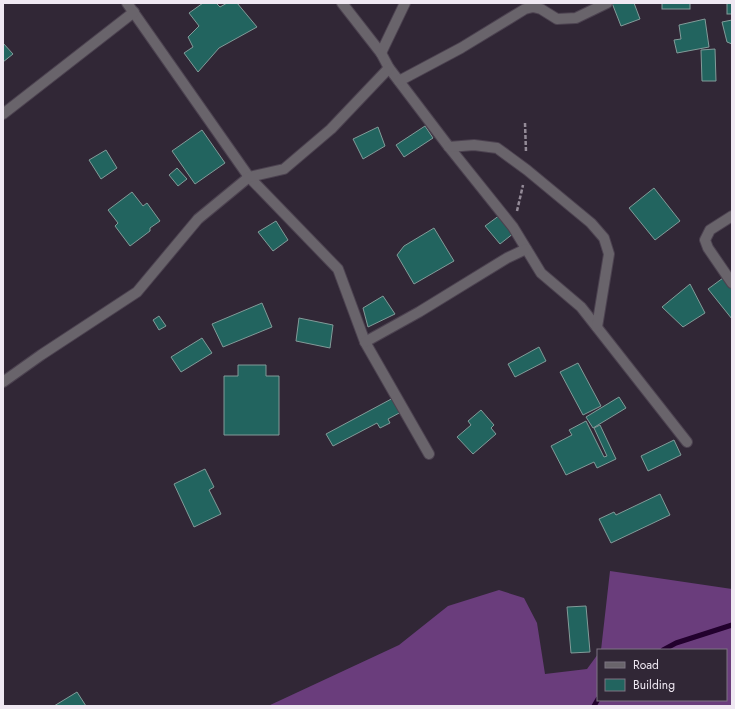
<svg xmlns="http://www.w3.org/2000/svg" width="735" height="709" font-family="Jost,sans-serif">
	<rect width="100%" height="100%" fill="#312736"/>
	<!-- forest -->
	<path fill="#6a3d7c" d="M 610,571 L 732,589 L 732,706 L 268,706 L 399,645 L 448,606 L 499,590 L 524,598 L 537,623 L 545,674 L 587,669 L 598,654 L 598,700 L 726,700 L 726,650 L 601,650 Z"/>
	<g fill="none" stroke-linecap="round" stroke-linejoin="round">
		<!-- stream -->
		<g stroke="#22012d" stroke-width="5">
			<path d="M 663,650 L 676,643 L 732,625"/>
			<path d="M 594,706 L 598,699"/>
		</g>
	</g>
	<!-- building -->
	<g fill="#22645f" stroke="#829b99">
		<path d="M 203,3 L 216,3 L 220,7 L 227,3 L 237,3 L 257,27 L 219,48 L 198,72 L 184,53 L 193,47 L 188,37 L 199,26 L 189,13 Z"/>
		<path d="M 612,3 L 634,3 L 640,19 L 621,26 Z"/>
		<rect x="662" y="3" width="28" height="6"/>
		<rect x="727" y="3" width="5" height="11"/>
		<path d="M 705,19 L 709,47 L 677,53 L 674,40 L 681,39 L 679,25 Z"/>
		<path d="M 732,20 L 732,44 L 727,42 L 722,22 Z"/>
		<path d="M 3,43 L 13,54 L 3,62 Z"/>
		<path d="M 715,49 L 716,81 L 702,81 L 701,50 Z"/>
		<path d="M 425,126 L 433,138 L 404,157 L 396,145 Z"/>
		<path d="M 378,127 L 385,146 L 363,159 L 353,139 Z"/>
		<path d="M 202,130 L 225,163 L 195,184 L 172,151 Z"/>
		<path d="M 106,150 L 117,168 L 101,179 L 89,160 Z"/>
		<path d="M 177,168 L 187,179 L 178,186 L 169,175 Z"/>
		<path d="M 654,188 L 680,221 L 655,240 L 629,208 Z"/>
		<path d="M 132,192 L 143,206 L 147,203 L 160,221 L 150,228 L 150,231 L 130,246 L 115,226 L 118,223 L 108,210 Z"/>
		<path d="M 500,215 L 514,233 L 500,244 L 485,226 Z"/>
		<path d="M 276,221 L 288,240 L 273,251 L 258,232 Z"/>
		<path d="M 434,228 L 454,261 L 414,284 L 397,255 L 404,246 Z"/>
		<path d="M 723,278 L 732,290 L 732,319 L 708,289 Z"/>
		<path d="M 690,284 L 705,313 L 683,327 L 662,307 Z"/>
		<path d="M 383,296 L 395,314 L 368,327 L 363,308 Z"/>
		<path d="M 262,303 L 272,327 L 223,347 L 212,324 Z"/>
		<path d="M 159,316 L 166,326 L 159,330 L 153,320 Z"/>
		<path d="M 299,318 L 333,325 L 330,348 L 296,341 Z"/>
		<path d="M 202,338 L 212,353 L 181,372 L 171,357 Z"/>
		<path d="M 539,347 L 546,361 L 515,377 L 508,364 Z"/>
		<path d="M 578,363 L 601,406 L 583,415 L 560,372 Z"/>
		<path d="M 238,365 L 266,365 L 266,376 L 279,376 L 279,435 L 224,435 L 224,376 L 238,376 Z"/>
		<path d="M 395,397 L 403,411 L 388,419 L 390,423 L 380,428 L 377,423 L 333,446 L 326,434 Z"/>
		<path d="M 619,397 L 626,408 L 593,428 L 586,417 Z"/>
		<path d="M 481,410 L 494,425 L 491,428 L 496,434 L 473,454 L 457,437 L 471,425 L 468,421 Z"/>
		<path d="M 586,421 L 604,457 L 607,456 L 594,428 L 600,425 L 616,459 L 597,468 L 594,462 L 566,475 L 551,446 L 572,435 L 569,430 Z"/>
		<path d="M 674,440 L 681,455 L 648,471 L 641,456 Z"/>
		<path d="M 205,469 L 214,487 L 209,490 L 221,514 L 194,527 L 174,484 Z"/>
		<path d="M 660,494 L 670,515 L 611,543 L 599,519 L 614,512 L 616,515 Z"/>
		<path d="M 586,606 L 590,652 L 571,653 L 567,607 Z"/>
		<path d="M 77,692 L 86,706 L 54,706 Z"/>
	</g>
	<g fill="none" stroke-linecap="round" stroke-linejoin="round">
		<!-- street casing -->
		<g stroke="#4c4250" stroke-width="12">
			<g id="street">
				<path d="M 127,3 L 249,177 L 338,269 L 365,342 L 429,454"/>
				<path d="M 342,3 L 381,53 L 389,68 L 449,147 L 513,227 L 541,273 L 581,307 L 687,442"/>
				<path d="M 381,53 L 405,3"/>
				<path d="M 399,81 L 461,48 L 525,9 L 533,7 L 541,9 L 557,19 L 576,18 L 607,3"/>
				<path d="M 3,114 L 134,12"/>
				<path d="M 449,147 L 474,145 L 497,148 L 527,170 L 591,223 L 604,238 L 609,254 L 597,327"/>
				<path d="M 732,216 L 710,230 L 705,240 L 708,248 L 732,283"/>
				<path d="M 365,342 L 419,312 L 507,258 L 526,249"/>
				<path d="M 3,382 L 41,355 L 137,292 L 198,219 L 249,177 L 284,169 L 331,129 L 389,68"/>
			</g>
		</g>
		<!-- path -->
		<g stroke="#948b98" stroke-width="2.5" stroke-dasharray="4 2" stroke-linecap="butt">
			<path d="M 525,123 L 526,152"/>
			<path d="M 517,211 L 523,185"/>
		</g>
		<!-- street -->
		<use href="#street" stroke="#69646b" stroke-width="10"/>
	</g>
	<!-- border -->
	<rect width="735" height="709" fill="none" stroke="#efe8f2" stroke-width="8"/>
	<!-- legend -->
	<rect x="597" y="649" width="130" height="52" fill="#312736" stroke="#7d7481"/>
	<rect x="605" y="662" width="20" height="6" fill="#69646b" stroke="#7d7481"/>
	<text x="633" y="669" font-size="12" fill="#efe8f2">Road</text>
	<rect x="605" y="679" width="20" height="12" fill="#22645f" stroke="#7d7481"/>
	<text x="633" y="689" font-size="12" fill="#efe8f2">Building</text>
</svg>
